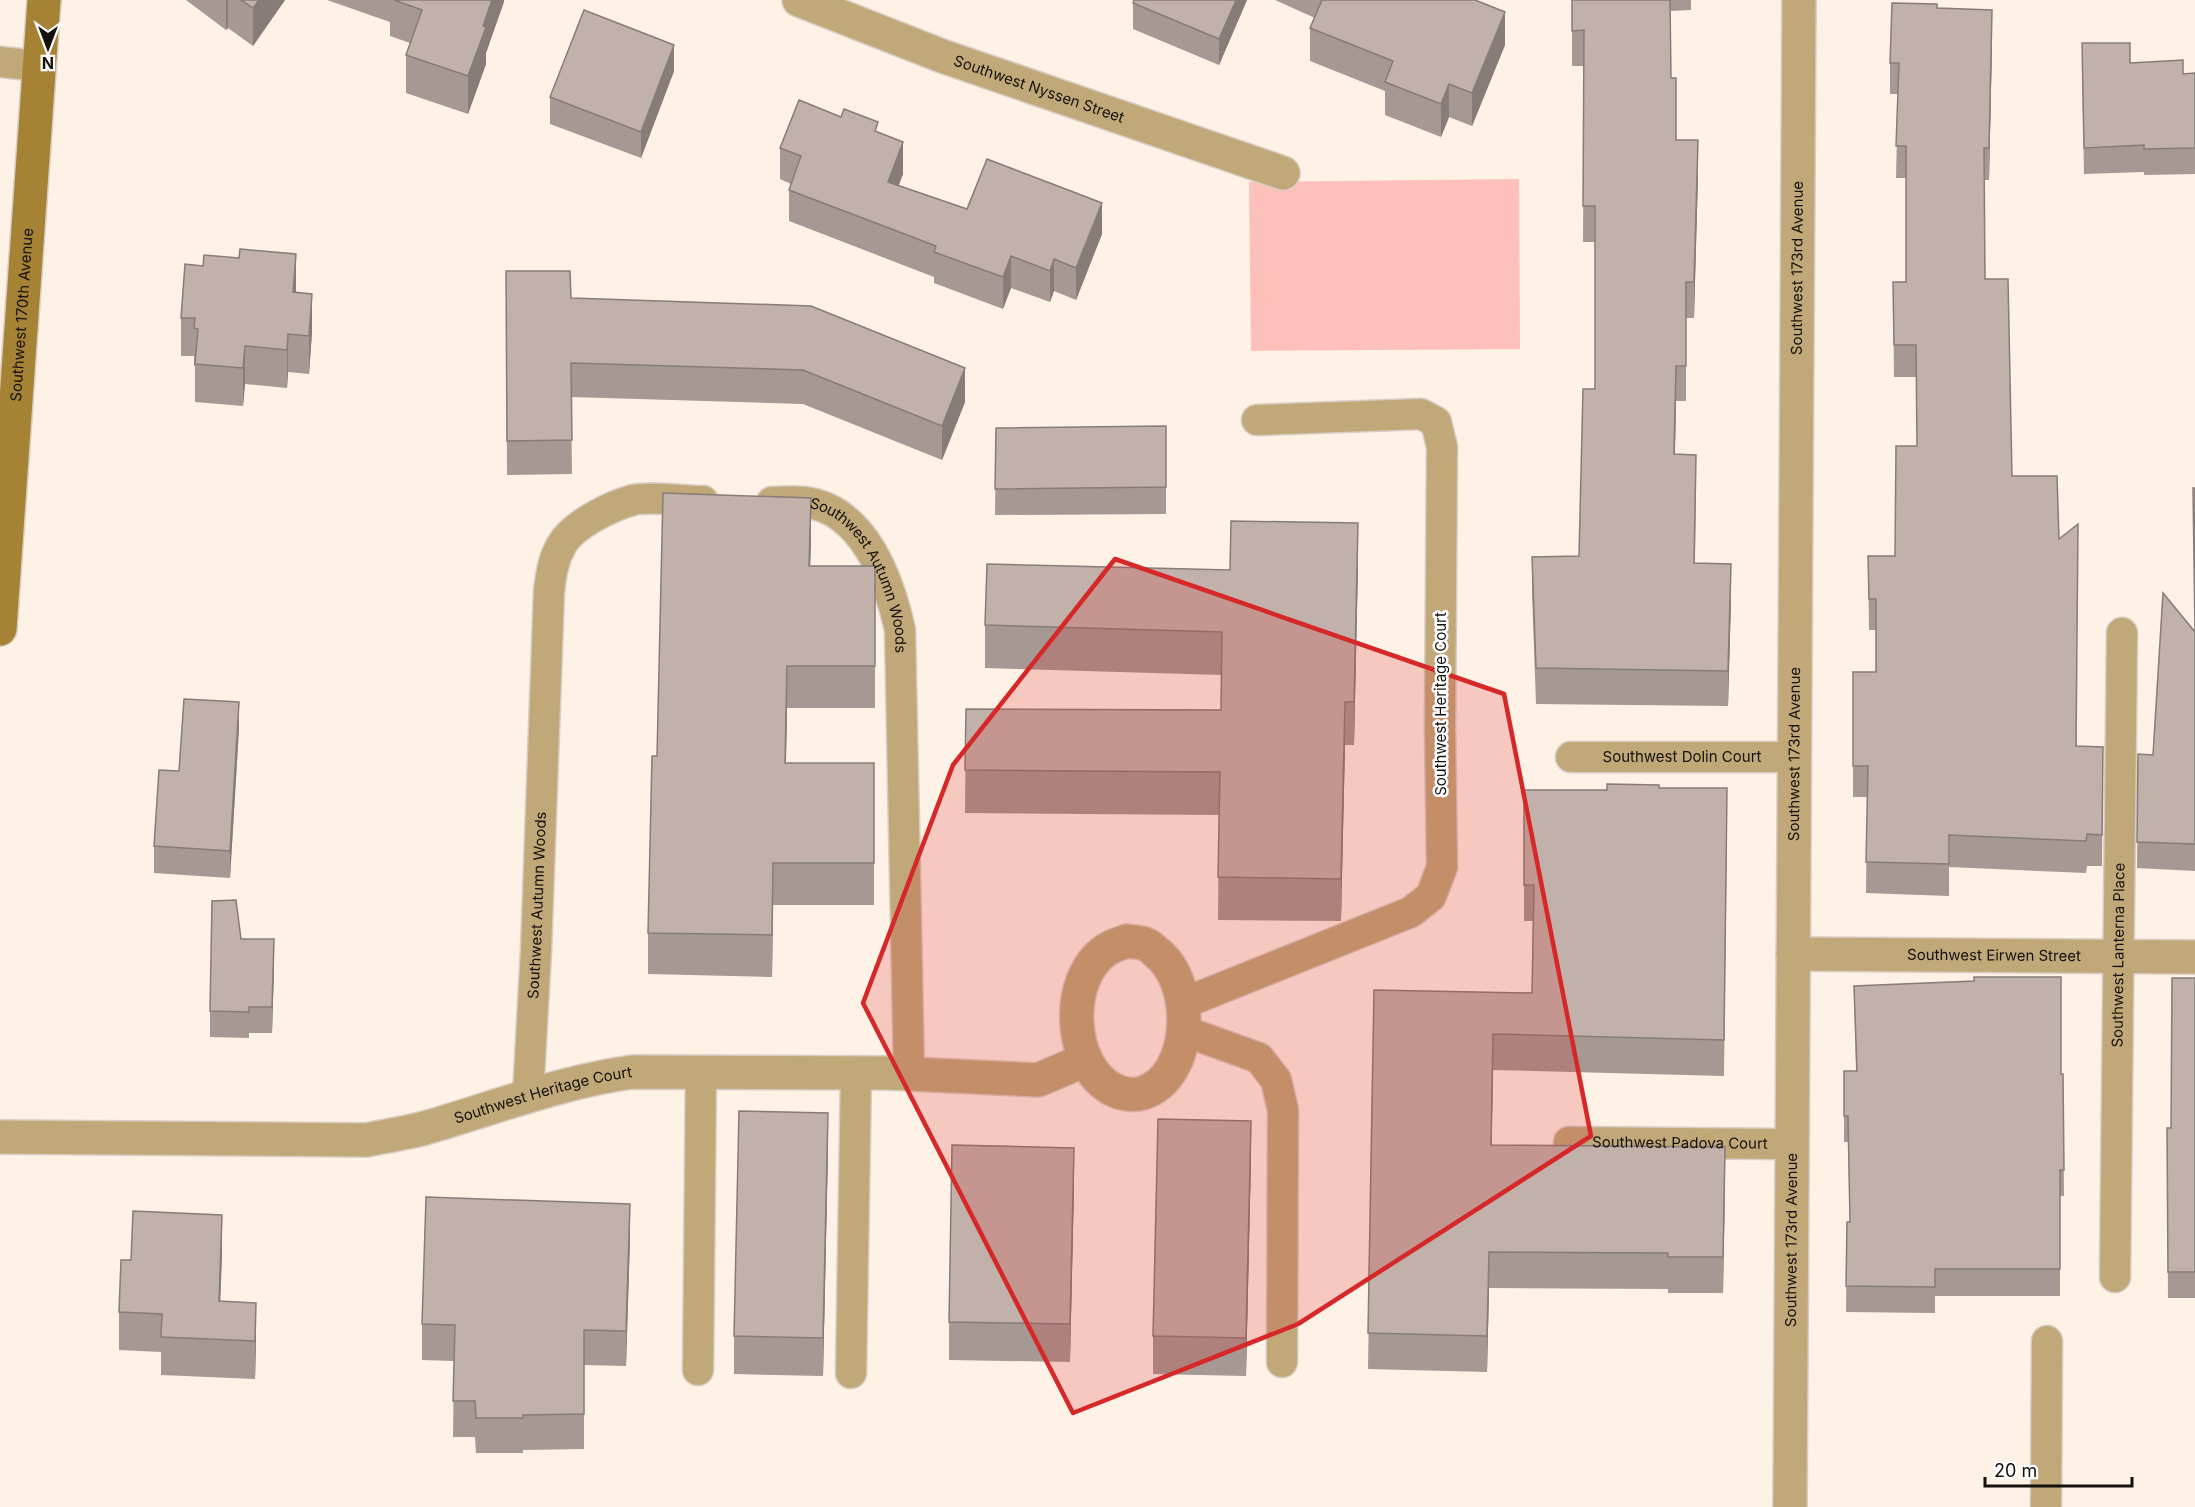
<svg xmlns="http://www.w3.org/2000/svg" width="2195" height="1507" font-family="Inter,sans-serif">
	<rect width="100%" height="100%" fill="#fef1e6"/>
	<!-- green -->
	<path fill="#fdc0bb" d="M 1519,179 L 1520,349 L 1251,351 L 1249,182 Z"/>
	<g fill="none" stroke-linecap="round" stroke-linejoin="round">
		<!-- lane casing -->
		<g stroke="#d9cdc3" stroke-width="33">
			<g id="lane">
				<path d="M 0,62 L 40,66"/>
				<path id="s1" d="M 772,502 C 782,502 794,501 804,502 C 864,509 889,580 900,630 L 909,1073"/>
				<path id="s2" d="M 1571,757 L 1794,757"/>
				<path d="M 1184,1003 L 1411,912 L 1431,896 L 1442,867 L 1440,728 L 1442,447 L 1436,422 L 1421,414 L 1257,420"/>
				<path d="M 1184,1031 L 1259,1058 L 1276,1080 L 1283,1110 L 1282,1362"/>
				<path id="s3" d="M 528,1095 L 536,951 L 549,591 C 551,575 553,560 561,546 C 572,525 611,506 633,500 C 651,496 684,501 703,501"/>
				<path id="s4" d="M 1569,1142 L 1791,1144"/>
				<path id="s5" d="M 2115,1277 L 2122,633"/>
				<path d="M 698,1370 L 701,1071"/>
				<path d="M 851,1373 L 856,1073"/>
				<path d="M 2046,1507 L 2047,1341"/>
			</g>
		</g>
		<!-- street casing -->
		<g stroke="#d9cdc3" stroke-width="36">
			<g id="street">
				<path id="s6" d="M 799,0 L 942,56 L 1283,173"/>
				<path d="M 1127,941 C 1133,942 1140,942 1145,944 C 1149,945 1153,949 1156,952 C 1196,982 1194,1076 1143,1093 C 1133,1096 1121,1094 1112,1089 C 1068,1065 1064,979 1106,950 C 1112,946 1121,943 1127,941 Z"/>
				<path id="s7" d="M 1793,954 L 2195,957"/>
				<path id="s8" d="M 0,1137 L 366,1140 C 386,1136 406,1133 425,1128 C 494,1108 560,1082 632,1072 L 889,1073 L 1038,1080 L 1085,1060"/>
				<path id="s9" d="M 1790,1507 L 1799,0"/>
			</g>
		</g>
		<!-- secondary casing -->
		<g stroke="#d9cdc3" stroke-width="36">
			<g id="secondary">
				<path id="s10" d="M 0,629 L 44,0"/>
			</g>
		</g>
		<!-- lane -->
		<use href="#lane" stroke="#c0a879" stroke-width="30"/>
		<!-- street -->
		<use href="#street" stroke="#c0a879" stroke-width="33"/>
		<!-- secondary -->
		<use href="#secondary" stroke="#a68235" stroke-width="33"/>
	</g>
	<!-- wall -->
	<g fill="#a69892">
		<path d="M 186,0 L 285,0 L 253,46 L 228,28 L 226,30 Z"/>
		<path d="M 327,0 L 504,0 L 486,53 L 486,64 L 468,114 L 406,93 L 406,55 L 410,43 L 390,36 L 390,22 Z"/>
		<path d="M 1134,0 L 1247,0 L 1219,65 L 1133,29 L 1133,3 Z"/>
		<path d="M 1275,0 L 1475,0 L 1505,45 L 1472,126 L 1449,117 L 1441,137 L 1385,115 L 1385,91 L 1310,61 L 1310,28 L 1315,18 Z"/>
		<path d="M 1572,0 L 1691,0 L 1691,10 L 1670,11 L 1671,78 L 1676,140 L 1698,175 L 1694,318 L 1686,318 L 1686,401 L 1676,401 L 1675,454 L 1696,490 L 1695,563 L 1731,600 L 1728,706 L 1536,704 L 1532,592 L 1532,557 L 1579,556 L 1595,389 L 1595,242 L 1583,242 L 1584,66 L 1572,66 Z"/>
		<path d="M 1937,8 L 1992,42 L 1989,180 L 1984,180 L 1985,279 L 2012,476 L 2059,539 L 2077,746 L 2103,747 L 2102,866 L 2087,866 L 2086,873 L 1949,867 L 1949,896 L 1866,893 L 1867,797 L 1853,797 L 1853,672 L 1876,672 L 1876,630 L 1869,630 L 1868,556 L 1895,556 L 1917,446 L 1916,377 L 1894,377 L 1893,282 L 1906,282 L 1906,178 L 1896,178 L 1898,94 L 1890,94 L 1890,63 Z"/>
		<path d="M 2130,63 L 2183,74 L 2195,73 L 2195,174 L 2144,175 L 2144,172 L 2084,174 L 2082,70 Z"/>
		<path d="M 674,71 L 641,158 L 550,124 L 550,97 Z"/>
		<path d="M 878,132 L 903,174 L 898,186 L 967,209 L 1102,234 L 1076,300 L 1054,291 L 1050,302 L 1011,288 L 1003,309 L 934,283 L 934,277 L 789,221 L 789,190 L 791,184 L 780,179 L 780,148 Z"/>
		<path d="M 506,271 L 571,298 L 965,402 L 942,460 L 803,404 L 571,397 L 572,474 L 507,475 Z"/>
		<path d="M 296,293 L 312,332 L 309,374 L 288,372 L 287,388 L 245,384 L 243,406 L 195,402 L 195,366 L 194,366 L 194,356 L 181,356 L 181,318 Z"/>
		<path d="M 1166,426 L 1166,514 L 995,515 L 996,428 Z"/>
		<path d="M 2195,488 L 2195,871 L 2137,868 L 2138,754 L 2153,755 L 2195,632 Z"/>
		<path d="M 811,540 L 810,566 L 875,566 L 875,708 L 787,708 L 786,763 L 874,763 L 874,905 L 773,905 L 772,977 L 648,974 L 648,933 L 657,756 Z"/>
		<path d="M 1358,566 L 1354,745 L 1345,745 L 1341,921 L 1218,920 L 1219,815 L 965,813 L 966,709 L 1221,710 L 1222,675 L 985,668 L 985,625 L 1230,570 Z"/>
		<path d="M 239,728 L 230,878 L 154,873 L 154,846 L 179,771 Z"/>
		<path d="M 1659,788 L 1727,824 L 1724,1076 L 1493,1070 L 1491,1145 L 1725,1183 L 1723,1293 L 1668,1293 L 1668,1289 L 1489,1288 L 1487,1372 L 1368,1369 L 1374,990 L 1532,993 L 1533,921 L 1524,921 L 1524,790 L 1607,790 Z"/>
		<path d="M 241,939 L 274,966 L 272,1033 L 249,1033 L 249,1038 L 210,1037 L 210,1011 Z"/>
		<path d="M 2195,978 L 2195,1298 L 2168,1298 L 2167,1128 L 2171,1128 Z"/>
		<path d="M 1854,986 L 2061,1074 L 2063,1074 L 2064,1196 L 2060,1196 L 2060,1296 L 1935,1296 L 1935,1313 L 1846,1312 L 1847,1222 L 1850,1222 L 1848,1142 L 1844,1142 L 1844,1071 L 1856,1071 Z"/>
		<path d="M 828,1151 L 823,1376 L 734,1374 L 734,1336 Z"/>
		<path d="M 1251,1159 L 1246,1376 L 1153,1374 L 1153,1336 Z"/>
		<path d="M 1074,1186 L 1070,1362 L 949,1360 L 949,1322 Z"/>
		<path d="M 630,1239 L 626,1366 L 584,1365 L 584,1449 L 523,1450 L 523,1453 L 476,1453 L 475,1437 L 453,1437 L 454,1361 L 422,1360 L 422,1324 Z"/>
		<path d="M 222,1253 L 220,1301 L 256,1341 L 255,1379 L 161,1375 L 161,1352 L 119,1350 L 119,1312 L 131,1260 Z"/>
	</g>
	<!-- shaded-wall -->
	<g fill="#877c77">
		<path d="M 226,0 L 228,0 L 228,28 L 226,30 Z"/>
		<path d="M 259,0 L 285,0 L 253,46 L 253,8 Z"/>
		<path d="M 492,0 L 504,0 L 504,2 L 486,53 L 486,64 L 468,114 L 468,76 L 483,26 Z"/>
		<path d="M 1236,0 L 1247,0 L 1219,65 L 1219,39 Z"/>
		<path d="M 1992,10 L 1992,42 L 1989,180 L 1989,148 Z"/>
		<path d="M 1505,12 L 1505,45 L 1472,126 L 1472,93 Z"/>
		<path d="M 674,45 L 674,71 L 641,158 L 641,132 Z"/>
		<path d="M 1449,84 L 1449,117 L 1441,137 L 1441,104 Z"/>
		<path d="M 1698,140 L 1698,175 L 1694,318 L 1694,282 Z"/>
		<path d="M 903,142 L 903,174 L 888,214 L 888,182 Z"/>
		<path d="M 1102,203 L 1102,234 L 1076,300 L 1076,268 Z"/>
		<path d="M 296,254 L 296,292 L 293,330 L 293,292 Z"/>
		<path d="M 1011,256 L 1011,288 L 1003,309 L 1003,277 Z"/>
		<path d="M 1054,259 L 1054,291 L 1050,302 L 1050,271 Z"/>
		<path d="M 312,294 L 312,332 L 309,374 L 309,336 Z"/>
		<path d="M 288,334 L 288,372 L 287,388 L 287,350 Z"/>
		<path d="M 245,346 L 245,384 L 243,406 L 243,368 Z"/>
		<path d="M 1676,366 L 1676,401 L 1674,489 L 1674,454 Z"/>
		<path d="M 965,368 L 965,402 L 942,460 L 942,426 Z"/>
		<path d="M 811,498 L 811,540 L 809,608 L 809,566 Z"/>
		<path d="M 1358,523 L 1358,566 L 1354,745 L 1354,702 Z"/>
		<path d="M 1731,564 L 1731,600 L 1728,706 L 1728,671 Z"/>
		<path d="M 787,666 L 787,708 L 785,805 L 785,763 Z"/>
		<path d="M 239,702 L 239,728 L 230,878 L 230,851 Z"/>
		<path d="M 1345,702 L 1345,745 L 1341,921 L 1341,879 Z"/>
		<path d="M 773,863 L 773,905 L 772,977 L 772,935 Z"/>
		<path d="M 274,939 L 274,966 L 272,1033 L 272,1007 Z"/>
		<path d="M 1493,1034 L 1493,1070 L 1491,1181 L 1491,1145 Z"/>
		<path d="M 828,1113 L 828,1151 L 823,1376 L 823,1338 Z"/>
		<path d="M 1251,1121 L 1251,1159 L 1246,1376 L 1246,1338 Z"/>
		<path d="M 1725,1147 L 1725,1183 L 1723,1293 L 1723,1257 Z"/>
		<path d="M 1074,1148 L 1074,1186 L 1070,1362 L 1070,1324 Z"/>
		<path d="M 630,1204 L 630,1239 L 626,1366 L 626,1331 Z"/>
		<path d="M 222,1215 L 222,1253 L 219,1339 L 219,1301 Z"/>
		<path d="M 1489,1252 L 1489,1288 L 1487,1372 L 1487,1336 Z"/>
		<path d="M 256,1303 L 256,1341 L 255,1379 L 255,1341 Z"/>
	</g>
	<!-- building -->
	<g fill="#c1b1aa" stroke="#877c77" stroke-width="1.5">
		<path d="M 241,0 L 259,0 L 253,8 Z"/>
		<path d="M 394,0 L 492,0 L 483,26 L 486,27 L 468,76 L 406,55 L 422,10 Z"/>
		<path d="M 1134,0 L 1236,0 L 1219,39 L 1133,3 Z"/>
		<path d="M 1322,0 L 1475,0 L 1505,12 L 1472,93 L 1449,84 L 1441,104 L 1385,82 L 1393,61 L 1310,28 Z"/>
		<path d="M 1572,0 L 1670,0 L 1671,78 L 1676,78 L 1676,140 L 1698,140 L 1694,282 L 1686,282 L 1686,366 L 1676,366 L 1674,454 L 1696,455 L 1694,563 L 1731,564 L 1728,671 L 1536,668 L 1532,557 L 1579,556 L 1583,389 L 1595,389 L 1595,206 L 1583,206 L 1584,30 L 1572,31 Z"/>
		<path d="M 1892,3 L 1937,4 L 1937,8 L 1992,10 L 1989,148 L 1984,148 L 1985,279 L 2008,279 L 2012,476 L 2057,476 L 2059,539 L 2078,524 L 2076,746 L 2103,747 L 2102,835 L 2087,834 L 2086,841 L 1949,835 L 1949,864 L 1866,862 L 1868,766 L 1853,766 L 1853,672 L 1876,672 L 1876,599 L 1869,599 L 1868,556 L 1895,556 L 1896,446 L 1917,446 L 1916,345 L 1894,345 L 1893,282 L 1906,282 L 1906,146 L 1896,146 L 1899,63 L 1890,63 Z"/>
		<path d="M 584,10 L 674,45 L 641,132 L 550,97 Z"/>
		<path d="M 2082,43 L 2130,43 L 2130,63 L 2183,60 L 2183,74 L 2195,73 L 2195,148 L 2144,149 L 2144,145 L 2084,148 Z"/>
		<path d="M 799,100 L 841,117 L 844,109 L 878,122 L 875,131 L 903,142 L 888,182 L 967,209 L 987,159 L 1102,203 L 1076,268 L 1054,259 L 1050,271 L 1011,256 L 1003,277 L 934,252 L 936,246 L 789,190 L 801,156 L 780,148 Z"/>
		<path d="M 240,249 L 296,254 L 293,292 L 312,294 L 309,336 L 288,334 L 287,350 L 245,346 L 243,368 L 195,364 L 198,329 L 194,328 L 195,318 L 181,318 L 185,264 L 203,266 L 204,255 L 239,258 Z"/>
		<path d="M 506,271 L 570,271 L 571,298 L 811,306 L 965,368 L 942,426 L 803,370 L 571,363 L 572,440 L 507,441 Z"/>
		<path d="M 1166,426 L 1166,487 L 995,489 L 996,428 Z"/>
		<path d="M 2193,488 L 2195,488 L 2195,844 L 2137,842 L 2138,754 L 2153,755 L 2163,593 L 2195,632 Z"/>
		<path d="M 663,493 L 811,498 L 809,566 L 875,566 L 875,666 L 787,666 L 785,763 L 874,763 L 874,863 L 773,863 L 772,935 L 648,933 L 652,756 L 657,756 Z"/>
		<path d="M 1231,521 L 1358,523 L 1354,702 L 1345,702 L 1341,879 L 1218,877 L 1220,772 L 965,770 L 966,709 L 1221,710 L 1222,632 L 985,625 L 987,564 L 1230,570 Z"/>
		<path d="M 184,699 L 239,702 L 230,851 L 154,846 L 159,770 L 179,771 Z"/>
		<path d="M 1607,784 L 1659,785 L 1659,788 L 1727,788 L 1724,1040 L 1493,1034 L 1491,1145 L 1725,1147 L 1723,1257 L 1668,1257 L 1668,1253 L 1489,1252 L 1487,1336 L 1368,1333 L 1374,990 L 1532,993 L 1534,885 L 1524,885 L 1524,790 L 1607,790 Z"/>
		<path d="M 236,900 L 241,939 L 274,939 L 272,1007 L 249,1007 L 249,1012 L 210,1011 L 212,901 Z"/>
		<path d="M 1974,977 L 2061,977 L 2061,1074 L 2063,1074 L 2064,1170 L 2060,1170 L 2060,1269 L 1935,1269 L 1935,1287 L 1846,1286 L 1847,1222 L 1850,1222 L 1848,1116 L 1844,1116 L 1844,1071 L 1857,1071 L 1854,986 L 1974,981 Z"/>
		<path d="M 2172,978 L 2195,978 L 2195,1272 L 2168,1272 L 2167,1128 L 2171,1128 Z"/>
		<path d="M 739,1111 L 828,1113 L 823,1338 L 734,1336 Z"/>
		<path d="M 1158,1119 L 1251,1121 L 1246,1338 L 1153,1336 Z"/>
		<path d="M 952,1145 L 1074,1148 L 1070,1324 L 949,1322 Z"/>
		<path d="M 426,1197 L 630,1204 L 626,1331 L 584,1330 L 584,1414 L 523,1415 L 523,1418 L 476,1418 L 475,1401 L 453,1401 L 455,1325 L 422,1324 Z"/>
		<path d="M 133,1211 L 222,1215 L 219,1301 L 256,1303 L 255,1341 L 161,1337 L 162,1314 L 119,1312 L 121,1260 L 131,1260 Z"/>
	</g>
	<!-- marked area -->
	<path fill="#d62828" fill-opacity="0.2" stroke="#d62828" stroke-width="4.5" stroke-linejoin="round" d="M 1115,559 L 1504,694 L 1591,1136 L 1298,1324 L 1073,1413 L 863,1003 L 953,765 Z"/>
	<g text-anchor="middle" stroke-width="5" stroke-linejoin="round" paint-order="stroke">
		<!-- street labels -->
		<g font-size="15" fill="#15110d" stroke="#fff">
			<text dy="5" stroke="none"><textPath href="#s6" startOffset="256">Southwest Nyssen Street</textPath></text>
			<text dy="5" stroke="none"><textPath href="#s9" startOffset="1239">Southwest 173rd Avenue</textPath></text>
			<text dy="5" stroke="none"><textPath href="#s10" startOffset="315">Southwest 170th Avenue</textPath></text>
			<text dy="5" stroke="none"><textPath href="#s1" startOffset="132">Southwest Autumn Woods</textPath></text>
			<text transform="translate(1441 704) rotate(-90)" y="5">Southwest Heritage Court</text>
			<text dy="5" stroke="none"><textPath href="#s9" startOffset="753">Southwest 173rd Avenue</textPath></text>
			<text dy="5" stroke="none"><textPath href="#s2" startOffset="111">Southwest Dolin Court</textPath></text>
			<text dy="5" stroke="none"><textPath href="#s3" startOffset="190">Southwest Autumn Woods</textPath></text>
			<text dy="5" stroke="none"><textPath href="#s7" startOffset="201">Southwest Eirwen Street</textPath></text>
			<text dy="5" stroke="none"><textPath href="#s5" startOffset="322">Southwest Lanterna Place</textPath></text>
			<text dy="5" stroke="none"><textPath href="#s8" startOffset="549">Southwest Heritage Court</textPath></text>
			<text dy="5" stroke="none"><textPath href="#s4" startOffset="111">Southwest Padova Court</textPath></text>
			<text dy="5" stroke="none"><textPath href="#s9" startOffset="267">Southwest 173rd Avenue</textPath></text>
		</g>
	</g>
	<!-- north arrow -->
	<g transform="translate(48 48) rotate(180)" stroke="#ffffff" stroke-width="4.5" paint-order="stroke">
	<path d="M0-4.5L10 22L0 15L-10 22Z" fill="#15110d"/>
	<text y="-9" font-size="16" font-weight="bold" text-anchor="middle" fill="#15110d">N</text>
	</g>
	<!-- scale -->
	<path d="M1985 1477v9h147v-9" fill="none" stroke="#15110d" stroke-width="3"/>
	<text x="1994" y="1477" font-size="18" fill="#15110d" stroke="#ffffff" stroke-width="4.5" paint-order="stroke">20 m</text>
</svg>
